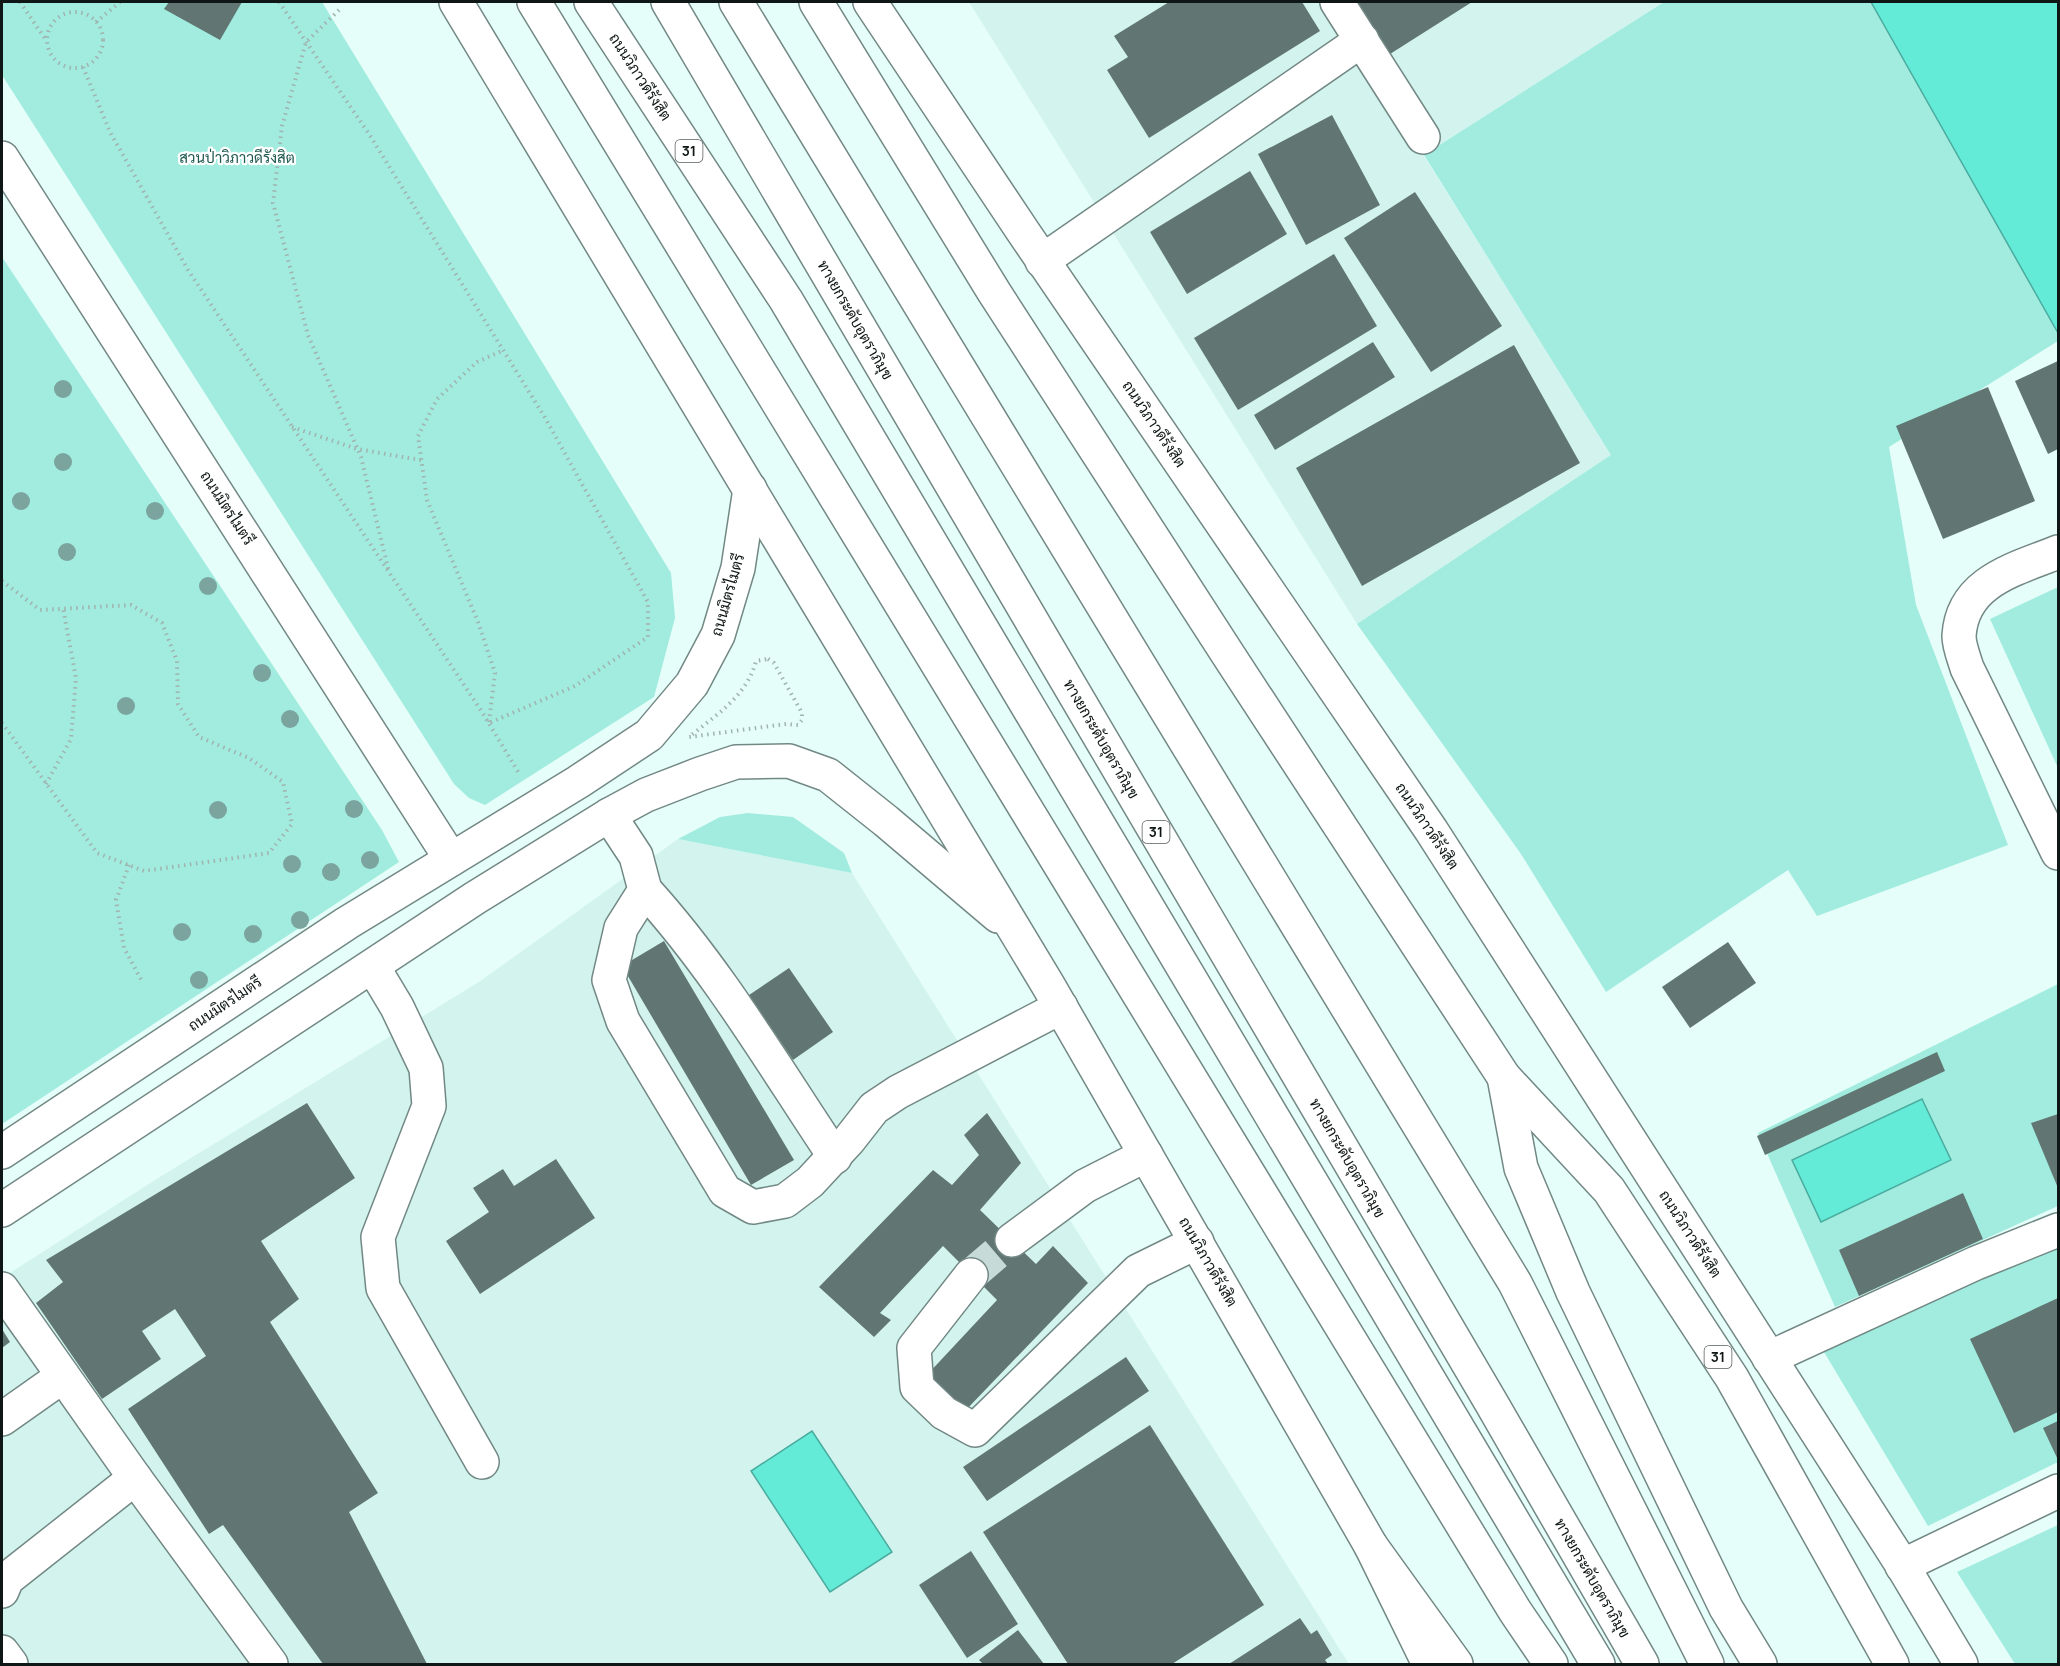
<svg xmlns="http://www.w3.org/2000/svg" width="2060" height="1666" font-family="Manrope,Sarabun,sans-serif">
	<rect width="100%" height="100%" fill="#e6fef9"/>
	<!-- built -->
	<g fill="#d3f4ee">
		<path d="M 969,2 L 1664,2 L 1424,156 L 1612,455 L 1357,624 Z"/>
		<path d="M 678,839 L 852,873 L 1349,1664 L 2,1664 L 2,1278 L 155,1180 L 479,982 Z"/>
	</g>
	<!-- green -->
	<g fill="#a1ecdf">
		<path d="M 2,2 L 322,2 L 671,573 L 675,618 L 654,697 L 485,805 L 469,798 L 454,784 L 2,75 Z"/>
		<path d="M 1664,2 L 1871,2 L 2058,333 L 2058,341 L 1889,447 L 1916,605 L 2008,845 L 1817,916 L 1788,870 L 1606,992 L 1521,854 L 1357,624 L 1611,455 L 1424,155 Z"/>
		<path d="M 2,257 L 382,830 L 399,862 L 2,1124 Z"/>
		<path d="M 2058,587 L 2058,768 L 1990,619 Z"/>
		<path d="M 748,813 L 793,817 L 844,853 L 852,873 L 678,839 L 720,817 Z"/>
		<path d="M 2058,984 L 2058,1206 L 1835,1307 L 1758,1133 Z"/>
		<path d="M 2058,1242 L 2058,1462 L 1928,1526 L 1821,1347 Z"/>
		<path d="M 2058,1525 L 2058,1664 L 2015,1664 L 1957,1572 Z"/>
	</g>
	<!-- water -->
	<g fill="#63ebd8" stroke="#4aab9e" stroke-width="1.5">
		<path d="M 1871,2 L 2058,2 L 2058,333 Z"/>
		<path d="M 1922,1099 L 1951,1160 L 1821,1222 L 1792,1160 Z"/>
		<path d="M 812,1431 L 892,1552 L 830,1592 L 751,1471 Z"/>
	</g>
	<!-- building -->
	<g fill="#617672">
		<path d="M 169,2 L 242,2 L 220,40 L 164,9 Z"/>
		<path d="M 1169,2 L 1302,2 L 1320,31 L 1149,138 L 1107,70 L 1128,57 L 1114,36 Z"/>
		<path d="M 1341,2 L 1472,2 L 1379,61 Z"/>
		<path d="M 1332,115 L 1380,205 L 1306,245 L 1258,154 Z"/>
		<path d="M 1250,171 L 1287,234 L 1187,294 L 1150,232 Z"/>
		<path d="M 1415,192 L 1502,326 L 1431,372 L 1344,238 Z"/>
		<path d="M 1334,254 L 1377,326 L 1238,410 L 1194,338 Z"/>
		<path d="M 1373,342 L 1395,377 L 1275,450 L 1254,415 Z"/>
		<path d="M 1514,345 L 1580,463 L 1362,586 L 1296,468 Z"/>
		<path d="M 2058,361 L 2058,449 L 2048,454 L 2015,381 Z"/>
		<path d="M 1988,387 L 2035,501 L 1943,539 L 1896,426 Z"/>
		<path d="M 664,941 L 794,1160 L 751,1185 L 622,966 Z"/>
		<path d="M 1728,942 L 1756,983 L 1690,1028 L 1662,987 Z"/>
		<path d="M 789,968 L 833,1032 L 793,1060 L 749,995 Z"/>
		<path d="M 1937,1052 L 1945,1071 L 1765,1155 L 1757,1136 Z"/>
		<path d="M 307,1103 L 355,1178 L 261,1241 L 299,1299 L 270,1322 L 378,1493 L 349,1512 L 427,1664 L 323,1664 L 223,1525 L 209,1534 L 128,1409 L 206,1356 L 175,1309 L 142,1331 L 161,1359 L 102,1399 L 36,1303 L 63,1282 L 46,1260 Z"/>
		<path d="M 987,1113 L 1021,1163 L 980,1210 L 1036,1264 L 1053,1246 L 1088,1283 L 965,1411 L 926,1376 L 997,1300 L 943,1246 L 880,1313 L 891,1320 L 874,1337 L 819,1287 L 933,1170 L 952,1185 L 979,1155 L 964,1135 Z"/>
		<path d="M 2058,1114 L 2058,1188 L 2031,1123 Z"/>
		<path d="M 556,1159 L 595,1218 L 480,1294 L 446,1241 L 489,1212 L 473,1188 L 503,1169 L 514,1186 Z"/>
		<path d="M 1963,1193 L 1983,1239 L 1859,1296 L 1839,1250 Z"/>
		<path d="M 2058,1298 L 2058,1412 L 2014,1433 L 1970,1339 Z"/>
		<path d="M 2,1329 L 10,1342 L 2,1348 Z"/>
		<path d="M 1126,1357 L 1149,1391 L 987,1501 L 963,1467 Z"/>
		<path d="M 2058,1421 L 2058,1460 L 2043,1428 Z"/>
		<path d="M 1150,1425 L 1264,1605 L 1172,1664 L 1068,1664 L 983,1532 Z"/>
		<path d="M 971,1551 L 1018,1624 L 967,1658 L 919,1585 Z"/>
		<path d="M 1300,1618 L 1311,1634 L 1317,1630 L 1332,1655 L 1325,1660 L 1328,1664 L 1229,1664 Z"/>
		<path d="M 1018,1630 L 1044,1664 L 983,1664 L 979,1660 Z"/>
	</g>
	<g fill="none" stroke-linecap="round" stroke-linejoin="round">
		<!-- minor-tunnel -->
		<path stroke="#c6dbd7" stroke-width="33" stroke-dasharray="33 16" stroke-linecap="butt" d="M 971,1275 L 1012,1240"/>
		<!-- minor casing -->
		<g stroke="#728884" stroke-width="36">
			<g id="minor">
				<path d="M 1337,2 L 1423,137"/>
				<path d="M 2,158 L 451,859"/>
				<path d="M 1042,261 L 1362,40"/>
				<path d="M 2058,552 C 2016,569 1962,581 1959,636 C 1959,646 1964,658 1967,668 L 2058,853"/>
				<path d="M 609,815 L 636,856 L 645,890 L 621,928 L 609,980 L 623,1021 L 725,1191 L 753,1207 L 785,1201 L 810,1182 L 849,1140 L 874,1108 L 898,1092 L 1061,1007"/>
				<path d="M 645,890 C 718,970 774,1066 835,1157"/>
				<path d="M 373,967 L 397,1007 L 426,1068 L 429,1106 L 378,1237 L 383,1288 L 482,1462"/>
				<path d="M 1012,1240 L 1085,1186 L 1146,1155"/>
				<path d="M 971,1275 L 914,1348 L 917,1387 L 944,1413 L 975,1430 L 1138,1271 L 1197,1242"/>
				<path d="M 2,1289 L 135,1478 L 271,1664"/>
				<path d="M 1769,1358 L 1976,1263 L 2058,1230"/>
				<path d="M 2,1419 L 63,1376"/>
				<path d="M 1902,1566 L 2058,1491"/>
				<path d="M 2,1591 L 7,1579 L 135,1478"/>
				<path d="M 2,1652 L 11,1664"/>
			</g>
		</g>
		<!-- major casing -->
		<g stroke="#728884" stroke-width="36">
			<g id="major">
				<path d="M 456,2 L 1048,985 L 1371,1546 L 1429,1664"/>
				<path d="M 870,2 L 1024,233 L 1431,830 L 1899,1560 L 1961,1664"/>
				<path d="M 2,1152 L 347,923 L 578,782 L 649,735 L 692,684 L 718,635 L 738,568 L 750,489"/>
				<path d="M 2,1210 L 475,898 L 609,815 L 646,795 L 700,774 L 736,762 L 789,761 L 828,775 L 886,821 L 998,916"/>
			</g>
		</g>
		<!-- highway casing -->
		<g stroke="#728884" stroke-width="36">
			<g id="highway">
				<path d="M 534,2 L 1515,1611 L 1551,1664"/>
				<path d="M 591,2 L 786,300 L 1598,1664"/>
				<path d="M 668,2 L 1492,1404 L 1642,1664"/>
				<path d="M 736,2 L 1515,1283 L 1707,1664"/>
				<path d="M 816,2 L 994,292 L 1229,656 L 1504,1077 L 1609,1190 L 1732,1378 L 1892,1664"/>
				<path d="M 1504,1077 L 1521,1168 L 1573,1292 L 1726,1608 L 1760,1664"/>
				<path d="M 1371,1546 L 1456,1664"/>
			</g>
		</g>
		<!-- path -->
		<g stroke="#a0b3af" stroke-width="4" stroke-dasharray="1.5 4.5" stroke-linecap="butt">
			<path d="M 20,2 L 46,40"/>
			<path d="M 279,2 L 369,134 L 544,416 L 648,602 L 648,637 L 575,686 L 489,723"/>
			<path d="M 339,10 L 306,42 L 282,126 L 273,203 L 308,335 L 361,457 L 389,572"/>
			<circle cx="75" cy="40" r="28"/>
			<path d="M 96,22 L 120,2"/>
			<path d="M 83,67 L 110,132 L 188,270 L 482,712 L 520,775"/>
			<path d="M 292,427 L 357,449 L 421,460"/>
			<path d="M 2,581 L 40,610 L 131,605 L 162,623 L 177,661 L 178,704 L 199,737 L 249,758 L 283,782 L 292,824 L 269,853 L 144,871 L 97,853 L 2,723"/>
			<path d="M 768,659 L 774,663 L 802,713 L 802,720 L 798,725 L 786,724 L 689,737 C 716,715 747,696 756,661 Z"/>
			<path d="M 489,722 L 495,673 L 478,622 L 427,500 L 418,436 L 437,399 L 477,362 L 504,350"/>
			<path d="M 46,784 L 71,739 L 76,678 L 63,608"/>
			<path d="M 129,865 L 116,900 L 124,948 L 143,983"/>
		</g>
		<!-- minor -->
		<use href="#minor" stroke="#fff" stroke-width="33"/>
		<!-- major -->
		<use href="#major" stroke="#fff" stroke-width="33"/>
		<!-- highway -->
		<use href="#highway" stroke="#fff" stroke-width="33"/>
	</g>
	<!-- trees -->
	<g fill="#7aa49d">
		<circle cx="63" cy="389" r="9"/>
		<circle cx="63" cy="462" r="9"/>
		<circle cx="21" cy="501" r="9"/>
		<circle cx="155" cy="511" r="9"/>
		<circle cx="67" cy="552" r="9"/>
		<circle cx="208" cy="586" r="9"/>
		<circle cx="262" cy="673" r="9"/>
		<circle cx="126" cy="706" r="9"/>
		<circle cx="290" cy="719" r="9"/>
		<circle cx="354" cy="809" r="9"/>
		<circle cx="218" cy="810" r="9"/>
		<circle cx="370" cy="860" r="9"/>
		<circle cx="292" cy="864" r="9"/>
		<circle cx="331" cy="872" r="9"/>
		<circle cx="300" cy="920" r="9"/>
		<circle cx="182" cy="932" r="9"/>
		<circle cx="253" cy="934" r="9"/>
		<circle cx="199" cy="980" r="9"/>
	</g>
	<g text-anchor="middle" stroke-width="4.5" stroke-linejoin="round" paint-order="stroke">
		<!-- shield labels -->
		<g fill="#fff" stroke="#565d5b" stroke-width="1.5">
			<rect x="675.5" y="140" width="27" height="22" rx="4.5"/>
			<rect x="1142.5" y="821" width="27" height="22" rx="4.5"/>
			<rect x="1704.5" y="1346" width="27" height="22" rx="4.5"/>
		</g>
		<g font-size="14" font-weight="bold" fill="#0e1715">
			<text x="689" y="156">31</text>
			<text x="1156" y="837">31</text>
			<text x="1718" y="1362">31</text>
		</g>
		<!-- street labels -->
		<g font-size="15" fill="#0e1715" stroke="#fff">
			<text transform="translate(640 77) rotate(57)" y="5">ถนนวิภาวดีรังสิต</text>
			<text transform="translate(855 320) rotate(60)" y="5">ทางยกระดับอุตราภิมุข</text>
			<text transform="translate(1154 424) rotate(56)" y="5">ถนนวิภาวดีรังสิต</text>
			<text transform="translate(227 508) rotate(57)" y="5">ถนนมิตรไมตรี</text>
			<text transform="translate(728 595) rotate(-74)" y="5">ถนนมิตรไมตรี</text>
			<text transform="translate(1101 739) rotate(60)" y="5">ทางยกระดับอุตราภิมุข</text>
			<text transform="translate(1427 826) rotate(56)" y="5">ถนนวิภาวดีรังสิต</text>
			<text transform="translate(225 1004) rotate(-34)" y="5">ถนนมิตรไมตรี</text>
			<text transform="translate(1347 1158) rotate(60)" y="5">ทางยกระดับอุตราภิมุข</text>
			<text transform="translate(1690 1234) rotate(57)" y="5">ถนนวิภาวดีรังสิต</text>
			<text transform="translate(1208 1262) rotate(60)" y="5">ถนนวิภาวดีรังสิต</text>
			<text transform="translate(1592 1578) rotate(60)" y="5">ทางยกระดับอุตราภิมุข</text>
		</g>
		<!-- park labels -->
		<g font-size="15" fill="#215a52" stroke="#fff">
			<text x="237" y="163">สวนป่าวิภาวดีรังสิต</text>
		</g>
	</g>
	<!-- border -->
	<rect width="2060" height="1666" fill="none" stroke="#0e1715" stroke-width="6"/>
</svg>
